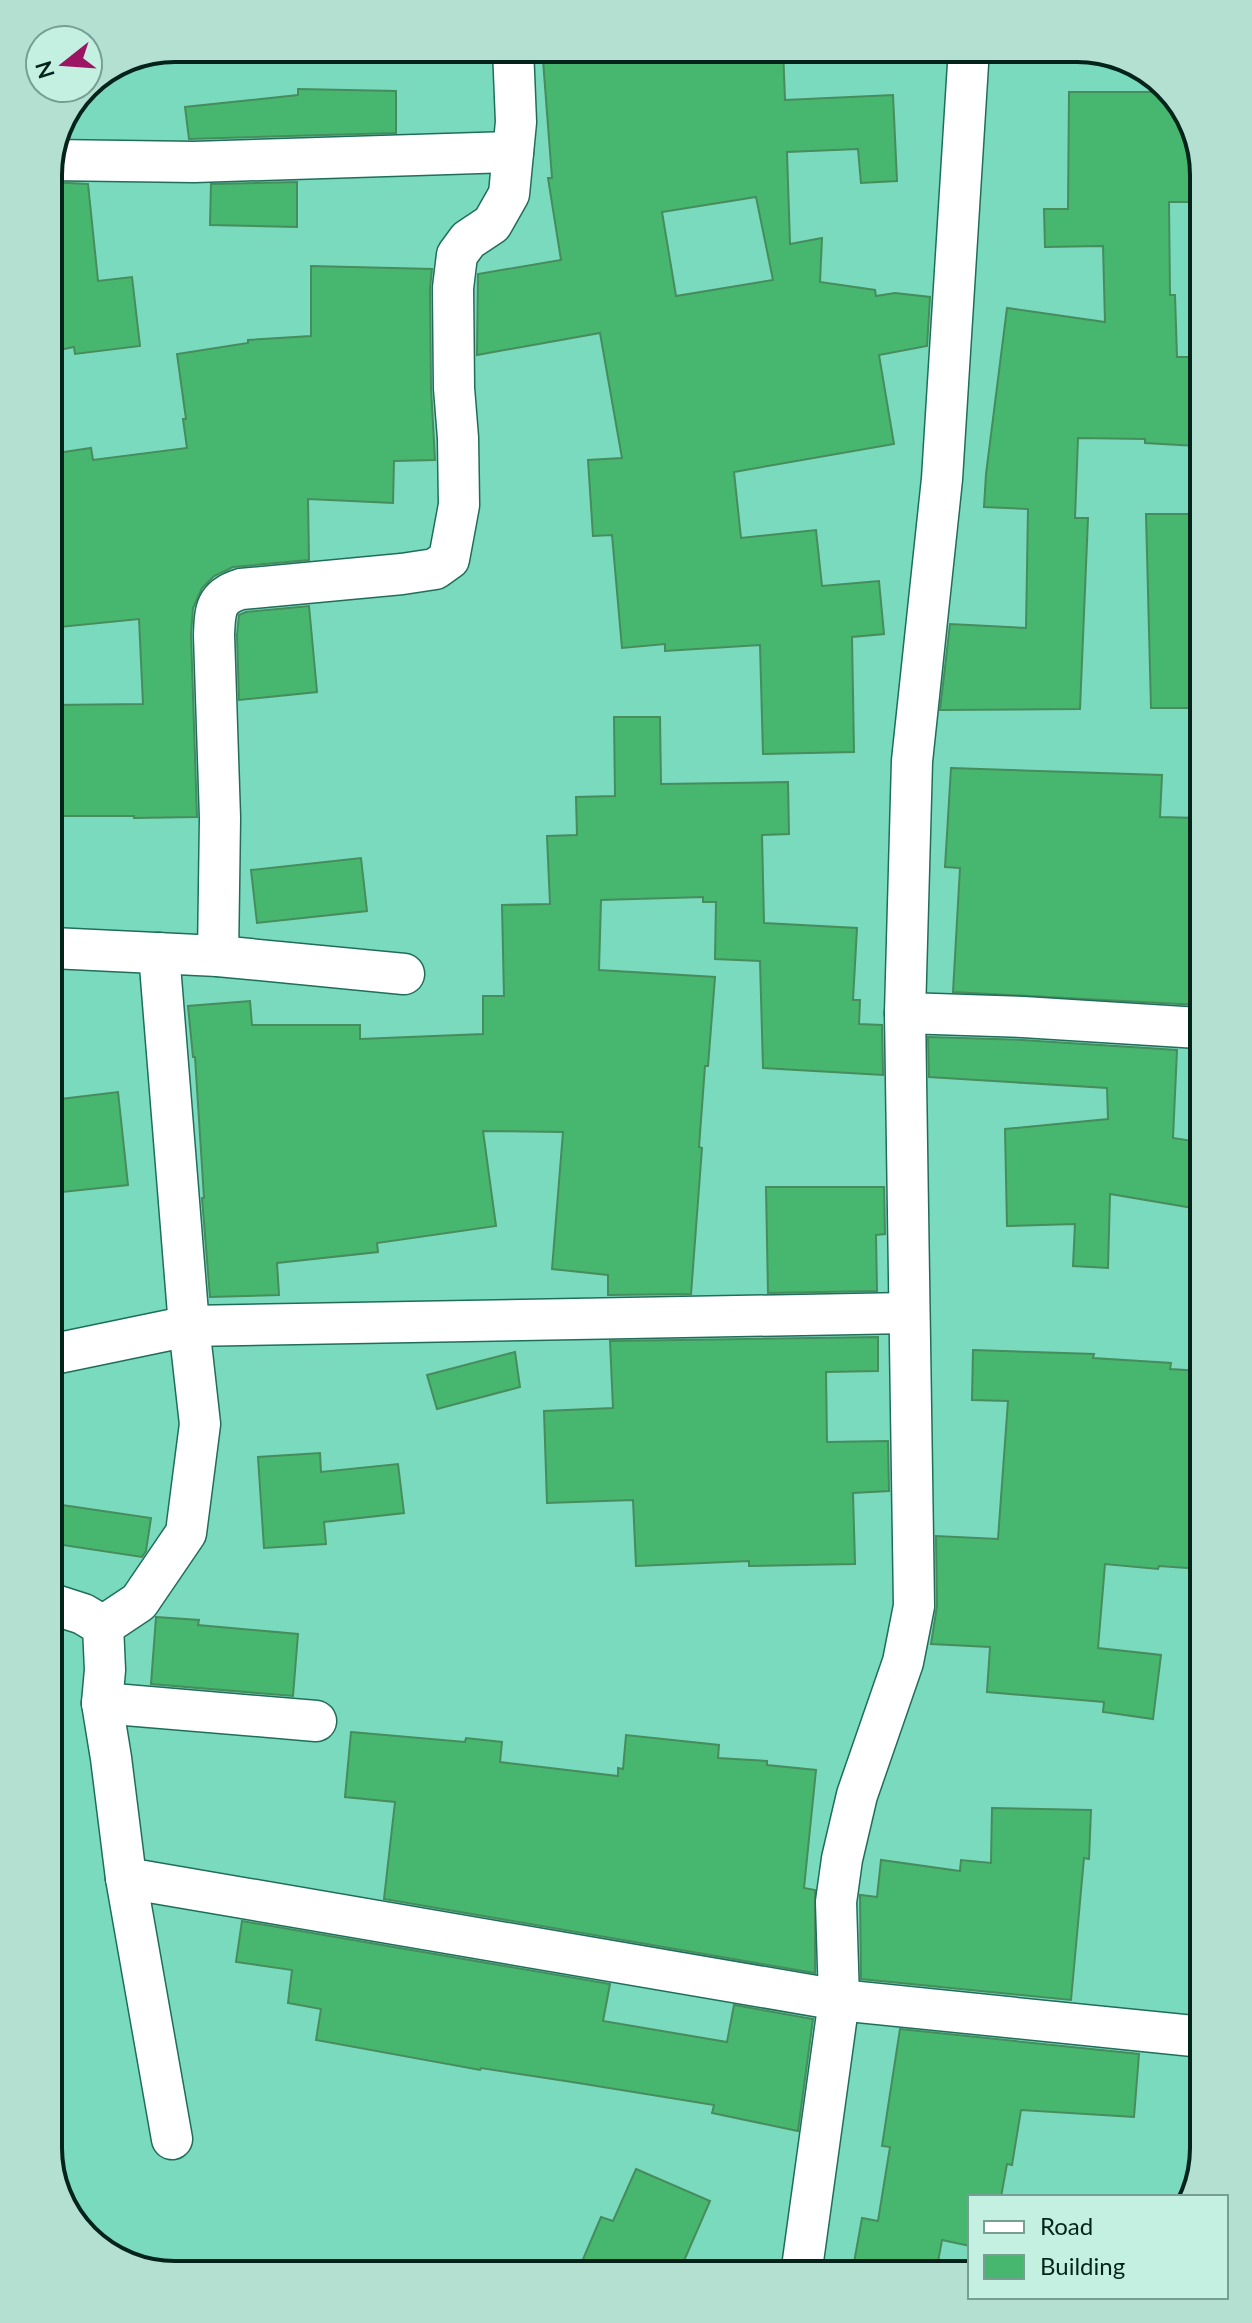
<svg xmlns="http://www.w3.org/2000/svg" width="1252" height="2323" font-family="Lato,sans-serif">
	<rect width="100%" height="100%" fill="#79dabd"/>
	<!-- building -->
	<g fill="#47b76f" stroke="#468c5d" stroke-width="2" fill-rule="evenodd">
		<path d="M 692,48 L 783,48 L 785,100 L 893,95 L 897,181 L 861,183 L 858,149 L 787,152 L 790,244 L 822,238 L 820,282 L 875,290 L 876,296 L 895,293 L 930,297 L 927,346 L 879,355 L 894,444 L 734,472 L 741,538 L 816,530 L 822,586 L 879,581 L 884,634 L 852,637 L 854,752 L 763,754 L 760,645 L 665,651 L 665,644 L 622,648 L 612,535 L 593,536 L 588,460 L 622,458 L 600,333 L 477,355 L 478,274 L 561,260 L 548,178 L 552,178 L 543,60 ZM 756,197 L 773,280 L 676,296 L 662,212 Z"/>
		<path d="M 298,89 L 396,91 L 396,133 L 189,139 L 185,107 L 298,95 Z"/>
		<path d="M 1069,92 L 1168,92 L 1191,122 L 1193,202 L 1169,202 L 1170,295 L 1175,295 L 1177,357 L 1195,357 L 1196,446 L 1145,443 L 1145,439 L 1078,438 L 1075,518 L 1088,518 L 1080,709 L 940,710 L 950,624 L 1026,628 L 1028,509 L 984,507 L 986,474 L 1007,308 L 1105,322 L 1103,246 L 1045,247 L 1044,209 L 1068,209 Z"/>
		<path d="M 48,182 L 88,184 L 98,281 L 132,277 L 140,346 L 75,354 L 74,347 L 49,352 Z"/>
		<path d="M 297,182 L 297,227 L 210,225 L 211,184 Z"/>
		<path d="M 311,266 L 432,269 L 430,288 L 431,388 L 435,460 L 394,461 L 393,503 L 308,499 L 309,560 L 233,567 L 214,576 L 202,588 L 193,608 L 191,634 L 197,817 L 134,818 L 134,816 L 55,816 L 53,705 L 143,704 L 139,619 L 50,628 L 50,525 L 56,524 L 50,477 L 50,454 L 91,448 L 93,460 L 187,448 L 183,419 L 186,419 L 177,354 L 248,343 L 248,340 L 311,336 Z"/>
		<path d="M 1146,514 L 1196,514 L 1197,708 L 1151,708 Z"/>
		<path d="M 309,606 L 317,692 L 239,700 L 237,635 L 239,615 L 246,612 Z"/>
		<path d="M 614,717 L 660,717 L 661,784 L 788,782 L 789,834 L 762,835 L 764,923 L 857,928 L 853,1000 L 860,1000 L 859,1024 L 882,1025 L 883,1075 L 763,1068 L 760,961 L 715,959 L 716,902 L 703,902 L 703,897 L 601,900 L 599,970 L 715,977 L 708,1066 L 705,1066 L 699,1147 L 702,1148 L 691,1294 L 608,1295 L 608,1275 L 552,1269 L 563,1132 L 483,1131 L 496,1226 L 377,1243 L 378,1252 L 277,1263 L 279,1295 L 210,1297 L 202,1198 L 204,1198 L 195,1057 L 193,1057 L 188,1006 L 250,1001 L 252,1025 L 360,1025 L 360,1039 L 483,1034 L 483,996 L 504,996 L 502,905 L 550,904 L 547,836 L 577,835 L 576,797 L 615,796 Z"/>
		<path d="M 951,768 L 1162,775 L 1160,817 L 1198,818 L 1198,1005 L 953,992 L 960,868 L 945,867 Z"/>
		<path d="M 361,858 L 367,911 L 257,923 L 251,870 Z"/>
		<path d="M 928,1037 L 1022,1040 L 1177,1050 L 1173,1138 L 1199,1142 L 1199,1209 L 1110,1194 L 1108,1268 L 1073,1266 L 1075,1224 L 1007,1226 L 1005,1129 L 1108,1119 L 1107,1088 L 929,1077 Z"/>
		<path d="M 118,1092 L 128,1185 L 53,1193 L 53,1100 Z"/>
		<path d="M 766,1187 L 884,1187 L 885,1234 L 876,1235 L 877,1291 L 768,1293 Z"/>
		<path d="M 878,1337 L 878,1371 L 826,1372 L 827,1442 L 888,1441 L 889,1491 L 853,1493 L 855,1564 L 749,1566 L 749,1561 L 636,1566 L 633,1500 L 547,1503 L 544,1411 L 613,1408 L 610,1341 Z"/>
		<path d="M 973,1350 L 1094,1354 L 1093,1358 L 1171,1363 L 1170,1369 L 1200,1371 L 1194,1503 L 1201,1504 L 1201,1569 L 1159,1566 L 1158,1569 L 1105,1564 L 1098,1648 L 1161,1655 L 1153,1719 L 1103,1712 L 1104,1702 L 987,1692 L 990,1647 L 931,1644 L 937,1606 L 936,1536 L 998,1539 L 1008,1401 L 972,1400 Z"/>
		<path d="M 515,1352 L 520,1387 L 437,1409 L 427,1375 Z"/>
		<path d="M 320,1453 L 321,1472 L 398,1464 L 404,1513 L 324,1522 L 326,1544 L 264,1548 L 258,1457 Z"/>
		<path d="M 62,1505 L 151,1518 L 146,1551 L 142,1557 L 56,1544 Z"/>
		<path d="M 156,1617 L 199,1620 L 198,1625 L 298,1634 L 293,1696 L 151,1684 Z"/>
		<path d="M 351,1732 L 465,1742 L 466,1738 L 502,1742 L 500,1762 L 618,1776 L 618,1768 L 623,1769 L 626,1735 L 719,1745 L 718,1758 L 767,1761 L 767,1765 L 816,1770 L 804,1888 L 815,1890 L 815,1973 L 384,1899 L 395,1802 L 345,1797 Z"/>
		<path d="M 992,1808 L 1091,1810 L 1089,1859 L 1084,1858 L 1071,2000 L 861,1979 L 860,1895 L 877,1897 L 881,1860 L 960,1871 L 961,1860 L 991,1863 Z"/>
		<path d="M 242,1921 L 610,1984 L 603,2021 L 727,2042 L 734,2005 L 813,2019 L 798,2131 L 712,2113 L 714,2105 L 572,2082 L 481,2068 L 480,2070 L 316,2040 L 321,2009 L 288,2003 L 292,1970 L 236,1962 Z"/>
		<path d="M 900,2029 L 1139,2054 L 1134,2117 L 1021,2110 L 1012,2165 L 1007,2164 L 1001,2197 L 970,2197 L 970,2246 L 942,2240 L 937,2267 L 853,2268 L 862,2218 L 878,2221 L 890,2147 L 882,2146 Z"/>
		<path d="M 636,2169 L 710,2201 L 680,2270 L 578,2271 L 601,2217 L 613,2221 Z"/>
	</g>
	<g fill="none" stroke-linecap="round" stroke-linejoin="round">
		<!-- street casing -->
		<g stroke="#206e5a" stroke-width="43">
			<g id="street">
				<path d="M 969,48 L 942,479 L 912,761 L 905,1013 L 1023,1017 L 1199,1028"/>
				<path d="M 51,160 L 194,162 L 513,152"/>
				<path d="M 52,948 L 218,956 L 404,974"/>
				<path d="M 218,956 L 220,818 L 214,635 C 215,610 215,597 241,589 L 402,574 L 435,569 L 449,559 L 459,505 L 458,438 L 454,388 L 453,288 L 457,255 L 468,240 L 492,224 L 509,194 L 516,122 L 513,48"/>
				<path d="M 54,1354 L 189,1326 L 908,1313"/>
				<path d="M 55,1605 L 83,1614 L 103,1626 L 105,1670 L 102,1703 L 111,1758 L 126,1878 L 172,2139"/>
				<path d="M 103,1626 L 139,1602 L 186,1533 L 200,1424 L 189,1326 L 159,953"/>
				<path d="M 102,1703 L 316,1721"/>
				<path d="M 126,1878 L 839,2000 L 1203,2037"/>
				<path d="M 802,2268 L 839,2000 L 836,1902 L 842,1859 L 857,1795 L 903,1662 L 914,1606 L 905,1013"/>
			</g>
		</g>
		<!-- street -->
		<use href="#street" stroke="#fff" stroke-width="40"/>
	</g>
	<!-- crop -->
	<path d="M0 0H1252V2323H0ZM175 62H1077A113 113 0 0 1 1190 175V2148A113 113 0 0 1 1077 2261H175A113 113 0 0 1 62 2148V175A113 113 0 0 1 175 62Z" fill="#b4e0d1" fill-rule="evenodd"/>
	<path fill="none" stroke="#04241b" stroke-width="4" d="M175 62H1077A113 113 0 0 1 1190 175V2148A113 113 0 0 1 1077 2261H175A113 113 0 0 1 62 2148V175A113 113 0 0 1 175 62Z"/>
	<!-- legend -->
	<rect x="968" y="2195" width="260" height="104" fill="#c3f0e1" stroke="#779e92" stroke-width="2"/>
	<rect x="984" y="2221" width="40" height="12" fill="#ffffff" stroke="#779e92" stroke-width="2"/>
	<text x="1040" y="2235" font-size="24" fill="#04241b">Road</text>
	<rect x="984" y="2255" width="40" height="24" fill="#47b76f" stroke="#779e92" stroke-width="2"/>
	<text x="1040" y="2275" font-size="24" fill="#04241b">Building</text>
	<!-- north arrow -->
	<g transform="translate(64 64) rotate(253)"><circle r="38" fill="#c3f0e1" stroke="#779e92" stroke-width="2"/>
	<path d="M0-6L14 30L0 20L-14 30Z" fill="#9d1463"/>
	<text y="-12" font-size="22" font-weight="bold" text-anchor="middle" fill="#04241b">N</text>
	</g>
</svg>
